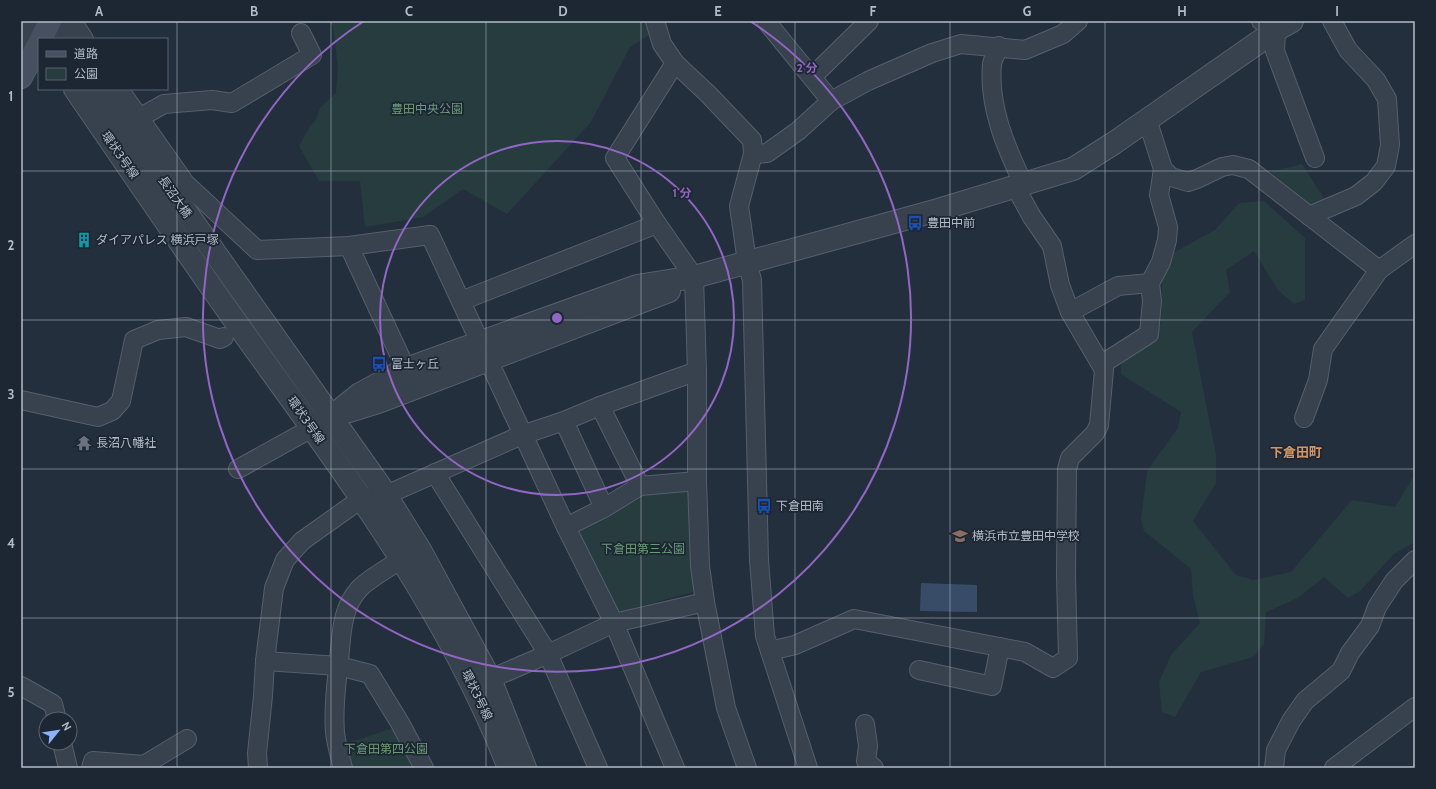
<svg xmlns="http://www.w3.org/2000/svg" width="1436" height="789" font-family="Cabin,'Noto Sans JP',sans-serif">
	<rect width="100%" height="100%" fill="#242f3e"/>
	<!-- green -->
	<g fill="#263c3f">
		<path d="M 327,21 L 648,21 L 651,34 L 630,47 L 591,122 L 507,214 L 463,189 L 423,217 L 365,227 L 360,181 L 319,181 L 299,146 L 310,126 L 316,120 L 320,108 L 336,93 L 338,68 L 333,26 Z"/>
		<path d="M 1302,164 L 1325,200 L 1313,206 L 1304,204 L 1270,172 Z"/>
		<path d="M 1264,201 L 1305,238 L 1305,300 L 1294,304 L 1278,290 L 1254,251 L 1226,270 L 1230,292 L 1192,332 L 1216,455 L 1216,483 L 1193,521 L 1236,575 L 1253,580 L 1291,572 L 1352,500 L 1395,507 L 1415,474 L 1415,542 L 1394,554 L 1360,591 L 1348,598 L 1324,577 L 1298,598 L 1266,612 L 1264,644 L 1253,657 L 1201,672 L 1175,717 L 1162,712 L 1159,682 L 1171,655 L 1200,623 L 1193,595 L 1191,569 L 1144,531 L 1141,519 L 1147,471 L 1178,428 L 1181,412 L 1121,374 L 1121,364 L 1151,336 L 1161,323 L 1162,277 L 1173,253 L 1215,230 L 1239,203 Z"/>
		<path d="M 688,490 L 696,591 L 617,613 L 575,527 L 641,491 Z"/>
		<path d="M 396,727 L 417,768 L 349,768 L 345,744 Z"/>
	</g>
	<!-- water -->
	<path fill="#394c67" d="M 921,583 L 977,585 L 977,612 L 920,611 Z"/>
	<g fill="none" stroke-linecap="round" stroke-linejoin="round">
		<!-- minor casing -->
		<g stroke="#565f6c" stroke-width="20">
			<g id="minor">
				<path d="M 72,21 L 84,39"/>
				<path d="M 655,21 L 662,44 L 675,63 L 708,94 L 752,140 L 753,154 L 739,206 L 747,262 L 752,280 L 759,560 L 765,636 L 808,768"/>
				<path d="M 766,21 L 831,101"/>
				<path d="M 1261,21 L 1276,30 L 1275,51 L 1315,158"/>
				<path d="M 21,36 L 34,54"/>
				<path d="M 999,46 C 997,52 993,58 992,64 C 988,106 1006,148 1024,185"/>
				<path d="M 813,76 L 869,21"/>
				<path d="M 119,89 L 185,183 L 257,250 L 349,246 L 430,235 L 566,527 L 614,623 L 675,768"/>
				<path d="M 139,118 L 164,104 L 212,100 L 232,103 L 312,55 L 301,33"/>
				<path d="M 1147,119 L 1163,169 L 1171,177 L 1188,182 L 1197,179 L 1222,167 L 1233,165 L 1249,169 L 1379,270 L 1415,244"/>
				<path d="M 753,154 L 767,153 L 798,131 L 831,101 L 868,81 L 932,53 L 961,44 L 1025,50 L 1063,34 L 1078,21"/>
				<path d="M 1309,216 L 1356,196 L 1374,182 L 1386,166 L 1390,145 L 1387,99 L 1376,80 L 1348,50 L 1332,21"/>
				<path d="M 657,224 L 615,158 L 675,63"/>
				<path d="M 349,246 L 406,369"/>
				<path d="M 461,301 L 657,224 L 694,277 L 697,371 L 697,481 L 700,566 L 705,602 L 726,708 L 747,768"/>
				<path d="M 1070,312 L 1118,286 L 1150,283"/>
				<path d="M 1102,364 L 1149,334 L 1152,301 L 1150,283 L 1161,262 L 1167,240 L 1168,227 L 1159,195 L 1163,169"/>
				<path d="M 21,400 L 98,417 L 112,411 L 121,401 L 134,340 L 158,330 L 186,327 L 220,339 L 224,337"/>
				<path d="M 600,406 L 640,486"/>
				<path d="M 1304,418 L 1318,380 L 1323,349 L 1379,270"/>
				<path d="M 564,421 L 604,508"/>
				<path d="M 238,469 L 312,428"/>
				<path d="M 435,473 L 548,654 L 598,768"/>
				<path d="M 566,527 L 604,508 L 640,486 L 697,481"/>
				<path d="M 770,651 L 795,645 L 854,619 L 1025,652 L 1053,668 L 1068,658 L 1066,575 L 1067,469 L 1070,458 L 1095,433 L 1099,425 L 1104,370 L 1070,312 L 1060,285 L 1052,246 L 1032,217 L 1016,188"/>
				<path d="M 265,661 L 339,666 L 370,674 L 400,723 L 424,768"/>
				<path d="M 919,670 L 992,686 L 1000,647"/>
				<path d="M 490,679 L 548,654 L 614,623 L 705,602"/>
				<path d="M 21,686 L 53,704 L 57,719"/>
				<path d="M 865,724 L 868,746 L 866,761 L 874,768"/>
				<path d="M 62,743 L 68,768"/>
				<path d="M 91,768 L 93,761 L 144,765 L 187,739"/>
				<path d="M 258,768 L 257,753 L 263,696 L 265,661 L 274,588 L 285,560 L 302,541 L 361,499 L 386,495 L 522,435 L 564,421 L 600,406 L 697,371"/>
				<path d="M 343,768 C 340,756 336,744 335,732 C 333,710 336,689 338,668 C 342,641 339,611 359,589 C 368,579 389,568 401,559"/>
				<path d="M 1274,768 L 1276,750 L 1291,721 L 1305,701 L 1341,671 L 1350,653 L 1370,626 L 1377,607 L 1394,581 L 1415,560"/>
				<path d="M 1334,768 L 1415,707"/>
			</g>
		</g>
		<!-- tertiary casing -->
		<g stroke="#565f6c" stroke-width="24">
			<g id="tertiary">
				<path d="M 27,21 L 40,39"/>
				<path d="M 52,21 L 64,39"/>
				<path d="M 75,89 C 134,175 192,261 253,346 C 349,479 449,613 509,768"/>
				<path d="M 99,89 L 380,486 L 420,550 L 490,679 L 525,768"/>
				<path d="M 349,411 L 378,402 L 669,291"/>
				<path d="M 312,428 L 331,417 L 360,394 L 406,369 L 637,286 L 694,277 L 938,210 L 1073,169 L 1114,143 L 1276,30 L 1292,21"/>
			</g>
		</g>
		<!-- secondary casing -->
		<g stroke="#565f6c" stroke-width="24">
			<g id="secondary">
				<path d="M 41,39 L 50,21"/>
				<path d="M 21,77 L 39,43"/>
			</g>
		</g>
		<!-- minor -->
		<use href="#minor" stroke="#38414e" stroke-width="18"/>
		<!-- tertiary -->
		<use href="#tertiary" stroke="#38414e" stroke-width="22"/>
		<!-- secondary -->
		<use href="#secondary" stroke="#465061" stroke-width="22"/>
	</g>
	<!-- grid -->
	<path fill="none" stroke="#b4bcc9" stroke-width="1" stroke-opacity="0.55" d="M 177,21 L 177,768M 331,21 L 331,768M 486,21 L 486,768M 641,21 L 641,768M 795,21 L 795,768M 950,21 L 950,768M 1105,21 L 1105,768M 1259,21 L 1259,768M 21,171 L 1415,171M 21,320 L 1415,320M 21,469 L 1415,469M 21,618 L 1415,618"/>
	<!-- distance rings -->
	<g fill="none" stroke="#9266c3" stroke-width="2">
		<circle cx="557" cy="318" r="177"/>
		<path d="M750 21A354 354 0 1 1 364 21"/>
	</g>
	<!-- icons -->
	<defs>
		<g id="bus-bare" transform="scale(1.2)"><path d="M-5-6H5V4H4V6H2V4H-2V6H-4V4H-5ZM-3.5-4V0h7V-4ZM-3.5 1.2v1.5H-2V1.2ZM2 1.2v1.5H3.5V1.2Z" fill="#1a4fb4" stroke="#1d2633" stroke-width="2.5" paint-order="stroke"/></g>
		<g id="building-bare" transform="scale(1.2)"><path d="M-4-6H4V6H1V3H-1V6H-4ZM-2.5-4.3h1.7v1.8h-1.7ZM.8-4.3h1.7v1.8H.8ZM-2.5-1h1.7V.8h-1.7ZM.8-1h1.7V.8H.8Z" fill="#0f9aa8" stroke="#1d2633" stroke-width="2.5" paint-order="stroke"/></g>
		<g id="temple-bare" transform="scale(1.2)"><path d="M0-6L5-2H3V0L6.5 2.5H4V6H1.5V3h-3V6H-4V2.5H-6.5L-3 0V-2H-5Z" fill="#6b7280" stroke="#1d2633" stroke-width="2.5" paint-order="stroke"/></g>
		<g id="school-bare" transform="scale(1.2)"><path d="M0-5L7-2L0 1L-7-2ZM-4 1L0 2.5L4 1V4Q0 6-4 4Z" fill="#8d6e63" stroke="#1d2633" stroke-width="2.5" paint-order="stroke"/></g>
	</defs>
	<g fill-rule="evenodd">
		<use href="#bus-bare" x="915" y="223"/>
		<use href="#building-bare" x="84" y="240"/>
		<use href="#bus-bare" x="379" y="364"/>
		<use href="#temple-bare" x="84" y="443"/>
		<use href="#bus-bare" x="764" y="506"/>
		<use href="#school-bare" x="960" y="536"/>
	</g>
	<g text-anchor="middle" stroke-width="3.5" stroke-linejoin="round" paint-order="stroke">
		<!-- park labels -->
		<g font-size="12" fill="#6b9a76" stroke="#1d2633">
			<text x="427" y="113">豊田中央公園</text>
			<text x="643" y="553">下倉田第三公園</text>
			<text x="386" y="753">下倉田第四公園</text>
		</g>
		<!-- street labels -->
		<g font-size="12" fill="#b4bcc9" stroke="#1d2633">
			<text transform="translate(120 155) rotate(55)" y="4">環状3号線</text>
			<text transform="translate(175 197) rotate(55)" y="4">長沼大橋</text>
			<text transform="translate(306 420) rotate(55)" y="4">環状3号線</text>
			<text transform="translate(477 695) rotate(64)" y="4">環状3号線</text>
		</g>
		<!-- poi labels -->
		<g font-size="12" fill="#b4bcc9" stroke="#1d2633" text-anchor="start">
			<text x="927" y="227">豊田中前</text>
			<text x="96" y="244">ダイアパレス 横浜戸塚</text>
			<text x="391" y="368">富士ヶ丘</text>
			<text x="96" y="447">長沼八幡社</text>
			<text x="776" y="510">下倉田南</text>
			<text x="972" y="540">横浜市立豊田中学校</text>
		</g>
		<!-- neighbourhood labels -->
		<g font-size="13" font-weight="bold" fill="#d59563" stroke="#1d2633">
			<text x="1296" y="457">下倉田町</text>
		</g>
	</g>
	<circle cx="557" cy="318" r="6" fill="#9266c3" stroke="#1d2633" stroke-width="2"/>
	<g font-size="12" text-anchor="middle" font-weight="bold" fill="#9266c3" stroke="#1d2633" stroke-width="3.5" stroke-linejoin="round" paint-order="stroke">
		<text x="807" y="72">2 分</text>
		<text x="682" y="197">1 分</text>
	</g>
	<!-- border -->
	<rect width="1436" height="789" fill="none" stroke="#1d2633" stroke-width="44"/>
	<!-- legend -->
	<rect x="38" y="38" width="130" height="52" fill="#1d2633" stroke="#59626f"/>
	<rect x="46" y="51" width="20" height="6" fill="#465061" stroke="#59626f"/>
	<text x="74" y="58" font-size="12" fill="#b4bcc9">道路</text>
	<rect x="46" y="68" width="20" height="12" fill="#263c3f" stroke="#59626f"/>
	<text x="74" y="78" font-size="12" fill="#b4bcc9">公園</text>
	<!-- north arrow -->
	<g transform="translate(58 731) rotate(60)"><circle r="19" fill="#1d2633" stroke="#59626f"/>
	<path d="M0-3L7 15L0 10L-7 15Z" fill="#8ab4f8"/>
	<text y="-6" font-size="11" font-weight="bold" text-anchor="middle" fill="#b4bcc9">N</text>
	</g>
	<rect x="22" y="22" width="1392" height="745" fill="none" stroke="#b4bcc9" stroke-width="1.5"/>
	<g font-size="13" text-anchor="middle" font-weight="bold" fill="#b4bcc9">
		<text x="99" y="16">A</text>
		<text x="254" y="16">B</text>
		<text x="409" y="16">C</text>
		<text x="563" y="16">D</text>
		<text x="718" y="16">E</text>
		<text x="873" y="16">F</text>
		<text x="1027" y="16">G</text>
		<text x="1182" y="16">H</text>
		<text x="1337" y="16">I</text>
		<text x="11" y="101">1</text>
		<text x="11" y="250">2</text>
		<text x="11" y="399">3</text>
		<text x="11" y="548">4</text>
		<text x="11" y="697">5</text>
	</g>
</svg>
